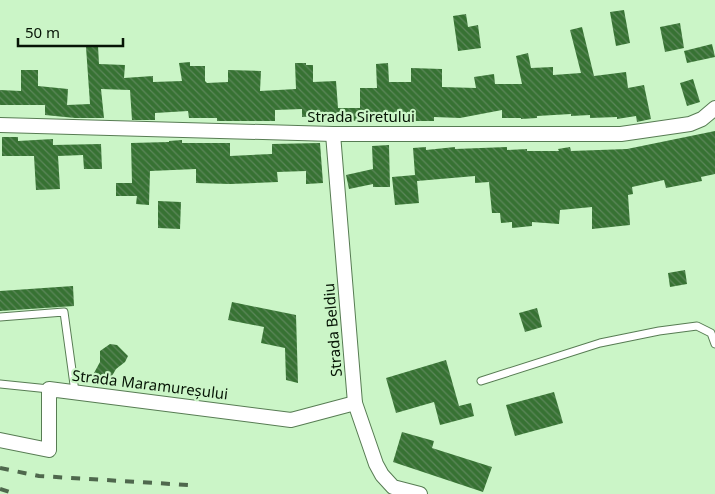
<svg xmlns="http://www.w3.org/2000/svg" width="715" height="494" font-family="'Noto Sans',sans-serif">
	<defs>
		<pattern id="building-back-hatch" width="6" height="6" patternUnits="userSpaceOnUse" patternTransform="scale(1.25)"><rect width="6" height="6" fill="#377233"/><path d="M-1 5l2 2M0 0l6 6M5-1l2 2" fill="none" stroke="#5c875a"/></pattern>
	</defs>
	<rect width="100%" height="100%" fill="#cbf5c7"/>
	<!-- building -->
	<g fill="url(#building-back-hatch)">
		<path d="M 624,10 L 630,43 L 616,46 L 610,12 Z"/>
		<path d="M 466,14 L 468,27 L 478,25 L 481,48 L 458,51 L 453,16 Z"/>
		<path d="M 680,23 L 684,48 L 665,52 L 660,27 Z"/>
		<path d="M 582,27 L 594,76 L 626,72 L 628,88 L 644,85 L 651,119 L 637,122 L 636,116 L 617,119 L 617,117 L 590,118 L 590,115 L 571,116 L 571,114 L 537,116 L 537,118 L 521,119 L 521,118 L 502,118 L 502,110 L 460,118 L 434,117 L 434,121 L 410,121 L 410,119 L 346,121 L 346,119 L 326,120 L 325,116 L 302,117 L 302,109 L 275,110 L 275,121 L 217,121 L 217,118 L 189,118 L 188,111 L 155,113 L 155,120 L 132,120 L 130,90 L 101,89 L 104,118 L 75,118 L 45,115 L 45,105 L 0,105 L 0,90 L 21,91 L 21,70 L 38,70 L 38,86 L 68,89 L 67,105 L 90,104 L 86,47 L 98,46 L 99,64 L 125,65 L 124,78 L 153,76 L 153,82 L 182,81 L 179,63 L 190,62 L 190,66 L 205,66 L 205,81 L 207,83 L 228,82 L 228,70 L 261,71 L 260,91 L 296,89 L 295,63 L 306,63 L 306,65 L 313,65 L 313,82 L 336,81 L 338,108 L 360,108 L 360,88 L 377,88 L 376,64 L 388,63 L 389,82 L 411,82 L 411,68 L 442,69 L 442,87 L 476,88 L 474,77 L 494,74 L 495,84 L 522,84 L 516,56 L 528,53 L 531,68 L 553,67 L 553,75 L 581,73 L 570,30 Z"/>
		<path d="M 712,44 L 715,57 L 687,63 L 684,51 Z"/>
		<path d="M 693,79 L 700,102 L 687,106 L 680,83 Z"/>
		<path d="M 715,131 L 715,174 L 701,177 L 702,181 L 666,188 L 664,180 L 632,187 L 633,194 L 628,195 L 630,225 L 592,229 L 592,207 L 560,210 L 559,224 L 532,222 L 532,226 L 512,228 L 512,222 L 501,223 L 500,213 L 492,213 L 489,182 L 475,183 L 475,176 L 417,181 L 419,203 L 395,205 L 392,177 L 415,175 L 413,148 L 426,147 L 426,150 L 455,147 L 455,149 L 507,147 L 507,150 L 527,149 L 527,151 L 559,151 L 558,149 L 570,147 L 571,151 L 627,149 Z"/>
		<path d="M 2,137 L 18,137 L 18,141 L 53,139 L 53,145 L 101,144 L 102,169 L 84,169 L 83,155 L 58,156 L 60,189 L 36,190 L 34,156 L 2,156 Z"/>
		<path d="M 182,140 L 182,143 L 230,143 L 230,156 L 272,154 L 272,144 L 320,143 L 323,183 L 306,184 L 306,171 L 277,172 L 278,182 L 230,184 L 196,183 L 196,169 L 150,171 L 149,205 L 136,204 L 137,196 L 116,196 L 116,183 L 132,183 L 131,143 L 169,142 L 169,141 Z"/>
		<path d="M 389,145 L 390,187 L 373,187 L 373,184 L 349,189 L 346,175 L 373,169 L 372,146 Z"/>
		<path d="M 158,201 L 181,202 L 180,229 L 158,228 Z"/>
		<path d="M 685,270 L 687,284 L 670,287 L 668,273 Z"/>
		<path d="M 73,286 L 74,306 L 0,311 L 0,291 Z"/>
		<path d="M 232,302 L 296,315 L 298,383 L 286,380 L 285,348 L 261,343 L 264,327 L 228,320 Z"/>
		<path d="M 537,308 L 542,327 L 525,332 L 519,313 Z"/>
		<path d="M 110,344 L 117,345 L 128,356 L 125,362 L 116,369 L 109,381 L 94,373 L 100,362 L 100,351 Z"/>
		<path d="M 446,360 L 459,406 L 471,403 L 474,416 L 440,425 L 434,402 L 396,413 L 386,378 Z"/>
		<path d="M 554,392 L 563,423 L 515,436 L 506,405 Z"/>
		<path d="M 402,432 L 434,441 L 432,448 L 492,467 L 483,492 L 393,462 Z"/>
	</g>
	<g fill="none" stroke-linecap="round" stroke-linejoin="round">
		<!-- service casing -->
		<g stroke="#577c53" stroke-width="9">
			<g id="service">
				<path d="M 0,317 L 64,312 L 75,392"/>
				<path d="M 481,381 L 600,343 L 659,331 L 697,326 L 711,333 L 715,344"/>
				<path d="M 0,384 L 49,389"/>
			</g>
		</g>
		<!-- minor casing -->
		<g stroke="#577c53" stroke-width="16">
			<g id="minor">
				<path d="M 0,125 L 333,134 L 621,134 L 690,124 L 702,119 L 715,108"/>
				<path d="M 333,134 L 355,403 L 376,464 L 382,475 L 393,487 L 420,494"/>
				<path d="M 0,440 L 49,450 L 49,389 L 291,420 L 355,403"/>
			</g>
		</g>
		<!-- service -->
		<use href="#service" stroke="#fff" stroke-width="7"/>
		<!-- minor -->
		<use href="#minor" stroke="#fff" stroke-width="14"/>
		<!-- rail -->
		<g stroke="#4f684d" stroke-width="4" stroke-dasharray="9 9" stroke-linecap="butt">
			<path d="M 0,468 L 39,476 L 188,485"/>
			<path d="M 0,489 L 16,494"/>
		</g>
	</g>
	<g text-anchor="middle" stroke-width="4.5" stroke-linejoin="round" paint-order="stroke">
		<!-- street labels -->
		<g font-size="15" fill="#061405" stroke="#cbf5c7">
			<text x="361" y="122">Strada Siretului</text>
			<text transform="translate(333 330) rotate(-95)" y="5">Strada Beldiu</text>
			<text transform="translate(150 385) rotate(7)" y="5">Strada Maramureșului</text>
		</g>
	</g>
	<!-- scale -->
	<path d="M18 38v8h105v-8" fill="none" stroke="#061405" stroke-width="2.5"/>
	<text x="25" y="38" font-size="15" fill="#061405" stroke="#cbf5c7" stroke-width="4" paint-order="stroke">50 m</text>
</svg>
